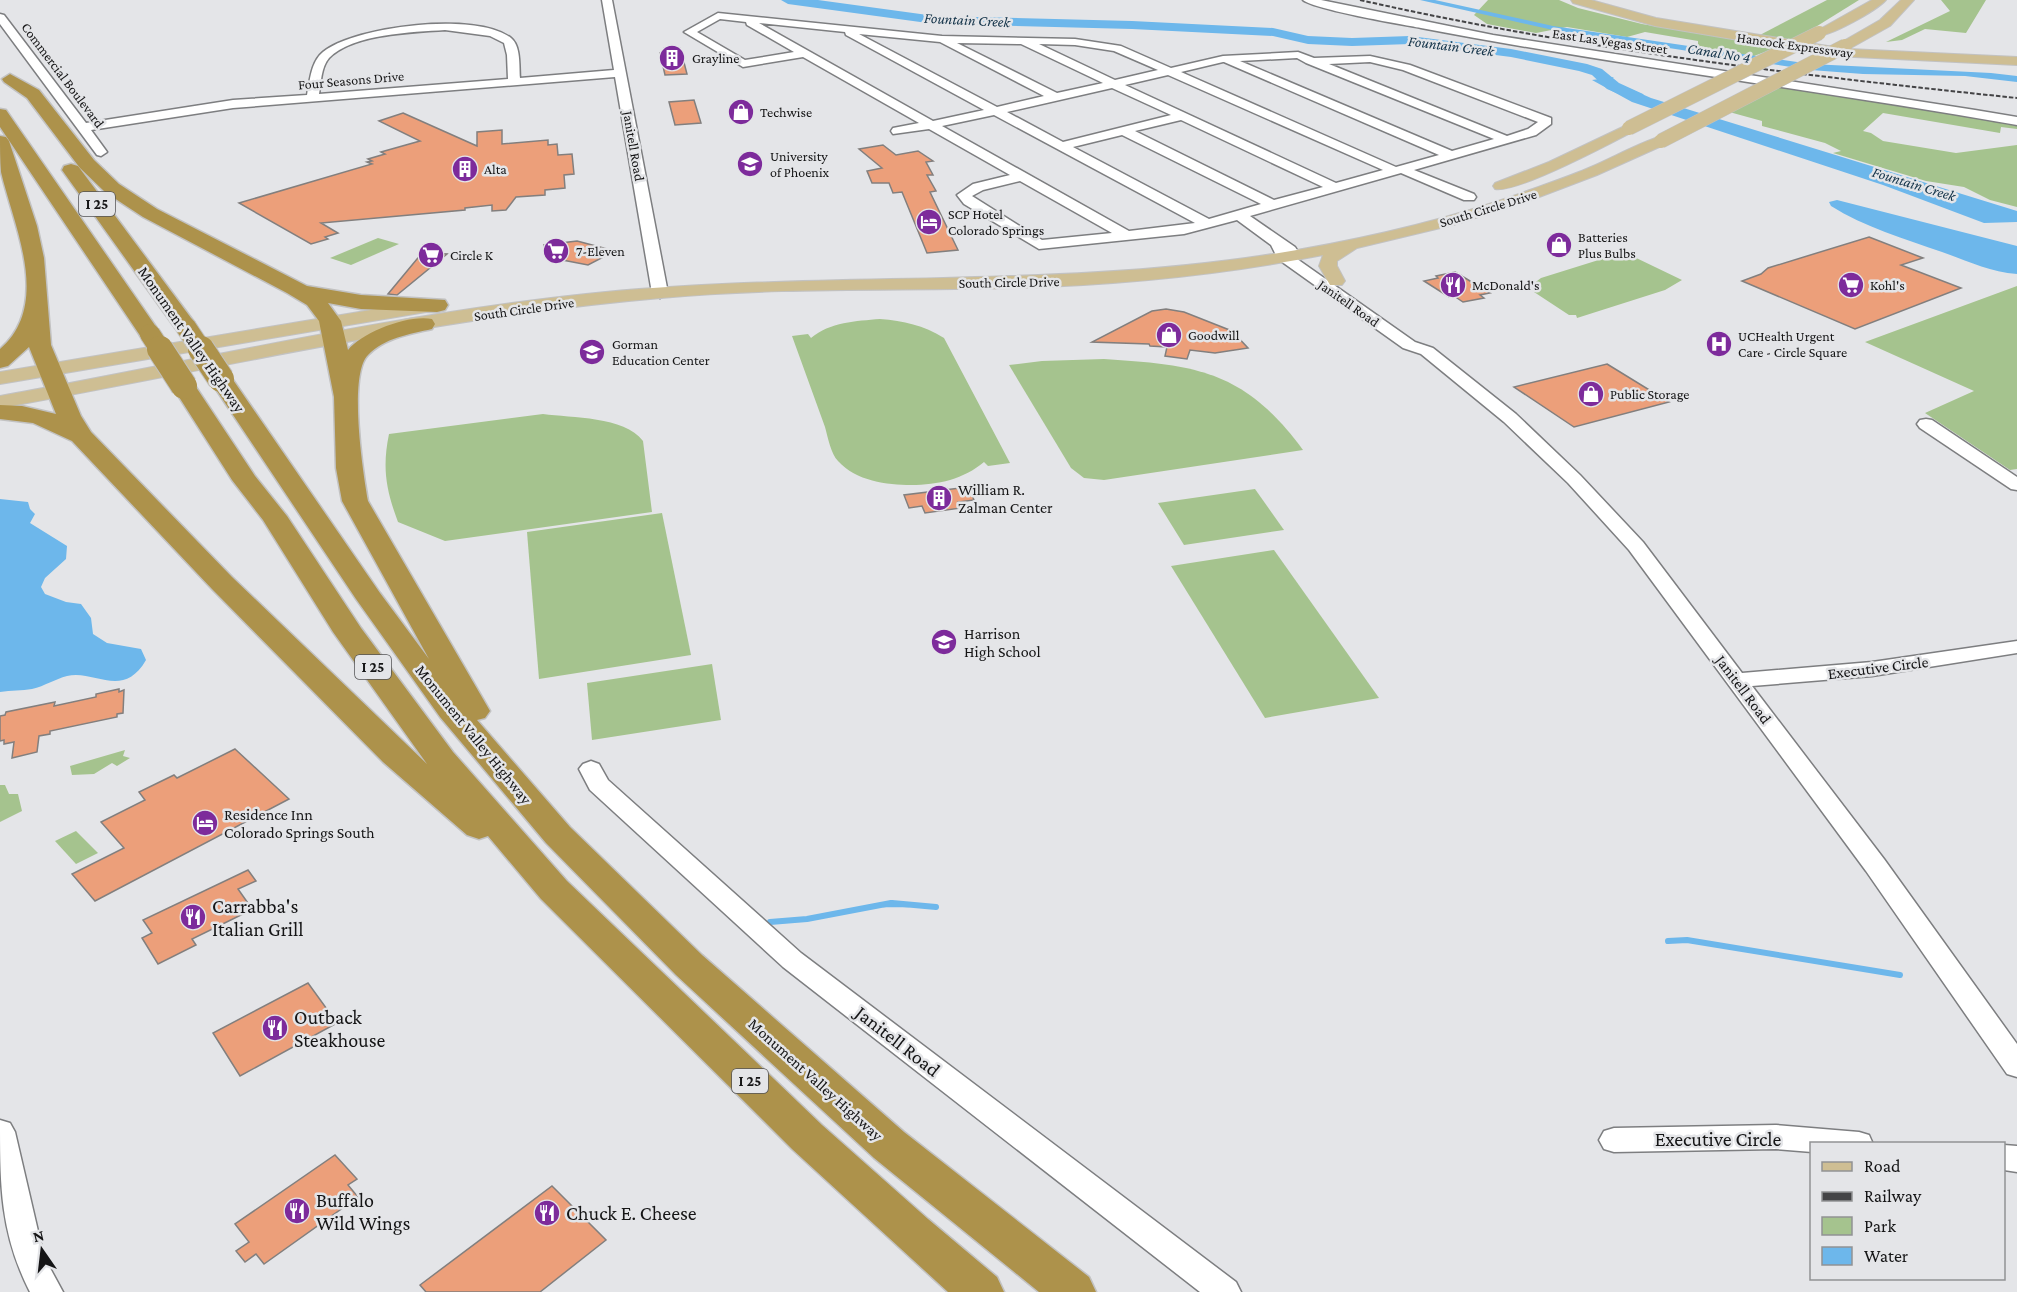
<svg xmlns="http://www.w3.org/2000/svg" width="2017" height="1292" font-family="'Crimson Pro',serif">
	<rect width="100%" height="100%" fill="#e4e5e8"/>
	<!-- green -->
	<g fill="#a5c38e">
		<path d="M 1488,0 L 1559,0 L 1578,8 L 1642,24 L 1778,47 L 1754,56 L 1698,48 L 1698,41 L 1645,32 L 1627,37 L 1567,27 L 1536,33 L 1487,24 L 1474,15 Z"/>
		<path d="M 1827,0 L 1859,0 L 1793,41 L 1758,36 Z"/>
		<path d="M 1941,0 L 1986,0 L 1966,33 L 1925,29 L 1902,40 L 1886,42 L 1950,11 Z"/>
		<path d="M 1771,80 L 2017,126 L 2017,129 L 2001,127 L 2000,133 L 1883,113 L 1863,131 L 1871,133 L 1883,141 L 1956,153 L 2017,145 L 2017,207 L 1990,200 L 1964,187 L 1926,181 L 1833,153 L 1841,151 L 1825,143 L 1762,126 L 1762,121 L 1722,110 Z"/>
		<path d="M 378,238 L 399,244 L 351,265 L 330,258 Z"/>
		<path d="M 1621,253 L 1628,254 L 1682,280 L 1665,290 L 1577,318 L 1576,315 L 1569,315 L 1534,292 L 1533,284 L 1541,278 Z"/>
		<path d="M 2017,286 L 2017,469 L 2010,470 L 1925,413 L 1974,391 L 1865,342 Z"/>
		<path d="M 880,319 C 904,321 923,325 944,338 L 1010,463 L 988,466 L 984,462 C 964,479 938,485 911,485 C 887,485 856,481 838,461 C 831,454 828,438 825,427 C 814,397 803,366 792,336 L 808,334 L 811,338 C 830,322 856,321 880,319 Z"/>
		<path d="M 1104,359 C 1196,365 1244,370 1303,450 L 1104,480 L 1084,478 L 1071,468 L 1009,365 L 1042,361 Z"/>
		<path d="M 543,414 C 572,418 624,416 643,441 L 652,512 L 445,541 L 398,522 C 386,490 382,468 389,434 Z"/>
		<path d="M 1255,489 L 1284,530 L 1184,545 L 1158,503 Z"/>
		<path d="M 662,513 L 691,655 L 539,679 L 527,532 Z"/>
		<path d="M 1274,550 L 1379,698 L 1265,718 L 1171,566 Z"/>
		<path d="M 712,664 L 721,720 L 592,740 L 587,683 Z"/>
		<path d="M 125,750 L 123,756 L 130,758 L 117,766 L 112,763 L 94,774 L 72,775 L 70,766 Z"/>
		<path d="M 0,785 L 5,785 L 9,794 L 18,794 L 22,811 L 0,822 Z"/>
		<path d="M 76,831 L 98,853 L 76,864 L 55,841 Z"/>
	</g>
	<!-- water -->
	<g fill="#6db7eb">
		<path d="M 1614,77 L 1610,80 L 1651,98 L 2017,211 L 2017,222 L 1984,223 L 1883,185 L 1632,102 L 1592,80 Z"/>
		<path d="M 1837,200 L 2017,246 L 2017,274 C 1989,272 1968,261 1942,252 C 1905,239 1864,227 1831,206 L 1829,202 Z"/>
		<path d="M 0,499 L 28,502 L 30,509 L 35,514 L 30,523 L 67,546 L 66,559 L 45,578 L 41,587 L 45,594 L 66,602 L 81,604 L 91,618 L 93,634 L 107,643 L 141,649 L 146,660 C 123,700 94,669 67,676 C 55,679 45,686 32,689 C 22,691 11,690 0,692 Z"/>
	</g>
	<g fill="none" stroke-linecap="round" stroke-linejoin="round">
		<!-- stream-far1 -->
		<path stroke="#6db7eb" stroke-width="4.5" d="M 883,905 L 909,905"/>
		<!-- stream -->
		<g stroke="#6db7eb" stroke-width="6">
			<path d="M 892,903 L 936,907"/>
			<path d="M 770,922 L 807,919 L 891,903"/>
			<path d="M 1668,941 L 1687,940 L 1900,975"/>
		</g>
		<!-- canal -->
		<path fill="#6db7eb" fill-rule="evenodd" d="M 1420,0 L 1435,0 L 1553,26 L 1811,64 L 1991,73 L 2017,76 L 2017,82 L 1965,76 L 1863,74 L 1811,70 L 1553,30 Z"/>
		<!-- river -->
		<path fill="#6db7eb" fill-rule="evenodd" d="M 781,0 L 818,0 L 935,16 L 1132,21 L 1273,28 L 1308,36 L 1352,38 L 1410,36 L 1511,49 L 1587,64 L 1602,69 L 1619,83 L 1643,94 L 1645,97 L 1637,102 L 1607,89 L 1592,75 L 1579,71 L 1511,57 L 1410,44 L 1352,46 L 1308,44 L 1273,36 L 1132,29 L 935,24 L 788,4 Z"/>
	</g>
	<!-- building -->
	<g fill="#ec9f7a" stroke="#827f7e" stroke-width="1.5">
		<path d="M 681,51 L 687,74 L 665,75 L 660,53 Z"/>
		<path d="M 694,100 L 701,123 L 675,125 L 669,102 Z"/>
		<path d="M 403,113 L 477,146 L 477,132 L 502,130 L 502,144 L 548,140 L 548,145 L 557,144 L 558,155 L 572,154 L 574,174 L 564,175 L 565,188 L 545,190 L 545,195 L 516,197 L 506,210 L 492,211 L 492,205 L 465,208 L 465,210 L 321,223 L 338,233 L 325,237 L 328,239 L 311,244 L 239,203 L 372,164 L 367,162 L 372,161 L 368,159 L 385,154 L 381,152 L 420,141 L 379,121 Z"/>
		<path d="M 883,145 L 896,155 L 918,151 L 933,161 L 926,162 L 933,175 L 927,175 L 936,191 L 930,192 L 958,250 L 927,253 L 902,192 L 893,193 L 889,183 L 872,183 L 867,171 L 882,168 L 859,149 Z"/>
		<path d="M 1869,237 L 1923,258 L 1901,265 L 1961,288 L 1855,329 L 1742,281 L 1761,274 L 1768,268 Z"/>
		<path d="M 577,241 L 615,251 L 588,265 L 547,257 L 544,245 Z"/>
		<path d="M 422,253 L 447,254 L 397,295 L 388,294 Z"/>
		<path d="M 1455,272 L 1490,293 L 1480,295 L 1484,298 L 1463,302 L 1454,296 L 1449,297 L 1424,281 L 1438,278 L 1436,276 Z"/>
		<path d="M 1166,309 L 1184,312 L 1232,331 L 1248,348 L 1215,353 L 1190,350 L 1187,359 L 1165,356 L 1167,347 L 1150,346 L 1149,344 L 1092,342 L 1152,311 Z"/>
		<path d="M 1607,364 L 1669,402 L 1574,427 L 1514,387 Z"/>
		<path d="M 968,487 L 974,500 L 958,502 L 961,508 L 925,513 L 922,506 L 909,508 L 904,495 Z"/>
		<path d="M 119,689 L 119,692 L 124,690 L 123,713 L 117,714 L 117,717 L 50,731 L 50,734 L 39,736 L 37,752 L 12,758 L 14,742 L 4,744 L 4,740 L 0,741 L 0,716 L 5,715 L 6,712 L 55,702 L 54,706 L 96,697 L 96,694 Z"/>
		<path d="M 235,749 L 289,799 L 95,901 L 72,874 L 124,848 L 101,822 L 145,800 L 139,792 L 174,775 L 177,778 Z"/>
		<path d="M 248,870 L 256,881 L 238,889 L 250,906 L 240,911 L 243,914 L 192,939 L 196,945 L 158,964 L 142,938 L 152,933 L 143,920 Z"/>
		<path d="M 308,983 L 337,1023 L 240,1076 L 213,1033 Z"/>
		<path d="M 335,1155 L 357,1179 L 348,1185 L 358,1197 L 264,1264 L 256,1254 L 245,1262 L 236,1251 L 249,1242 L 235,1224 Z"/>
		<path d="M 552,1186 L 606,1240 L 540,1292 L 426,1292 L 420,1285 Z"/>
	</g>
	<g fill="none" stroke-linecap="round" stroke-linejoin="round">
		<!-- minor casing -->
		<g stroke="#7d7e80" stroke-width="3">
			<g id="minor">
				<path d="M 602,0 L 612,0 L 668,293 L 660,298 L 652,293 L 615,77 L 233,108 L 91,130 L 107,152 L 101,156 L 97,155 L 0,24 L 0,14 L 4,15 L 86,123 L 233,100 L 307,95 C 310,80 311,62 323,52 C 355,26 477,11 511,38 C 521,46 519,66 520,78 L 614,70 ZM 445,30 L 490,36 L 504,43 L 507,55 L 508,79 L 319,94 C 321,83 321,67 329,58 C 352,34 413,32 445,30 Z"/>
				<path d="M 1303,0 L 1321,0 L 1493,35 L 1975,110 L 2017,117 L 2017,125 C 1819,90 1619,66 1421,28 C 1400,24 1316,10 1303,0 Z"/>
				<path d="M 718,13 L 942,36 L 1075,39 L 1121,46 L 1171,68 L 1223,56 L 1298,52 L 1314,58 L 1370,56 L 1410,65 L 1551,118 L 1551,124 L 1536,135 L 1414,170 L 1474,194 L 1476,197 L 1474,200 L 1464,200 L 1401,173 L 1250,216 L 1295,247 L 1297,250 L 1290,254 L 1415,342 L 1433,348 L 1516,414 L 1580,475 L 1643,542 L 1742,673 L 1872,662 L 2017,641 L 2017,653 L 1872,676 L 1752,686 L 1884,859 L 2017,1044 L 2017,1077 L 2007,1074 L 1866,871 L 1629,550 L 1568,483 L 1504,422 L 1421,354 L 1403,348 L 1278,259 L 1271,245 L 1237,220 L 1184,234 L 1039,249 L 964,204 L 957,195 L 973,184 L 1010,175 L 929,129 L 893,134 L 891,131 L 893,128 L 919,123 L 803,57 L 743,67 L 684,32 ZM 720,19 L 746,22 L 747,25 L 794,52 L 745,60 L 697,32 ZM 759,23 L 845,32 L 846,35 L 984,110 L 933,121 ZM 859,34 L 940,42 L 1044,96 L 997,107 ZM 957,43 L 1021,44 L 1103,83 L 1057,93 ZM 1039,44 L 1075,45 L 1114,51 L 1158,70 L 1115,80 ZM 1297,58 L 1306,63 L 1494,139 L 1452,151 L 1240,61 ZM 1223,62 L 1224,62 L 1439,155 L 1396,167 L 1181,72 ZM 1370,62 L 1403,70 L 1538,122 L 1528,129 L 1507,136 L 1329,64 ZM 1168,75 L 1383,170 L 1336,183 L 1125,85 ZM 1112,88 L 1171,115 L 1063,142 L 1007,112 ZM 994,115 L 1195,223 L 1129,231 L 942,126 ZM 1181,120 L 1323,187 L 1274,200 L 1135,131 ZM 1122,135 L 1261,204 L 1209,219 L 1073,147 ZM 1020,181 L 1112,233 L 1042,240 L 972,196 L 983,190 Z"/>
				<path d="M 1926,419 L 1932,420 L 2017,477 L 2017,490 L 2011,489 L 1920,428 L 1917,424 L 1920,420 Z"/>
				<path d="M 591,761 L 599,764 L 608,780 L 801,953 L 1236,1282 L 1241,1292 L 1200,1292 L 783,967 L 590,790 L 579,769 L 583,764 Z"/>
				<path d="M 0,1120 L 10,1123 L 15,1132 L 44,1257 L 63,1292 L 30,1292 C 0,1233 0,1185 0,1120 Z"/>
				<path d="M 1776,1125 L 1859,1132 L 1869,1135 L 1873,1144 L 1812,1144 L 1812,1152 L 1776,1149 L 1614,1152 L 1604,1149 L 1599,1140 L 1604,1131 L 1614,1128 Z"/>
				<path d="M 2004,1145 L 2017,1146 L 2017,1172 L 2004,1170 Z"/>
			</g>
		</g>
		<!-- major casing -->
		<g stroke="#c2c2c2" stroke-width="2">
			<g id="major">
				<path d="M 1571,0 L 1591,0 L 1656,18 L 1840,48 L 1840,43 L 1880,20 L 1901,0 L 1914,0 L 1890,26 L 1849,49 L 2017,57 L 2017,65 L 1834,56 L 1655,26 L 1573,3 Z"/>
				<path d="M 1872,0 L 1886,0 C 1877,10 1827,39 1814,36 L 1813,33 Z"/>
				<path d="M 1629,124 L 1636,128 L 1634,131 C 1611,143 1516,194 1495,189 L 1493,186 L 1495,183 L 1549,162 Z"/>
				<path d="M 1661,136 L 1669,141 L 1666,144 L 1597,175 L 1526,202 L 1453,225 L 1357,248 L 1337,261 L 1337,266 L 1345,281 L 1342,285 L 1330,285 L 1319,266 L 1323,255 C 1222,275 1119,285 1016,288 C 898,291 779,287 661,298 C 438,317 220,368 0,408 L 0,396 C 195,361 389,315 586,294 C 822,269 1062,291 1297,250 C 1372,237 1448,219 1519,194 C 1543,185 1568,177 1591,167 C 1614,157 1637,144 1661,136 Z"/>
				<path d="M 431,300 L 438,302 L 440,306 L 438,310 L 0,384 L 0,372 Z"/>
			</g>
		</g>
		<!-- highway casing -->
		<g stroke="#c2c2c2" stroke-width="3">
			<g id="highway">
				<path d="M 10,74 L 39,90 L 94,160 L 119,184 L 157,209 L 307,286 L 361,295 L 445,300 L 448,305 L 445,310 L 437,312 L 361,309 L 328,303 L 341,321 L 348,350 C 362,332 409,314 432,319 L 435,324 L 432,329 C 410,334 384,338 368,355 C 348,375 363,473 368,501 L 490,711 L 485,718 L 477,720 L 570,827 L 702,955 L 904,1132 L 1089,1277 L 1096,1292 L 1039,1292 L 874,1158 L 676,975 L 546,843 L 440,717 L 356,599 L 209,379 L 213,374 L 221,372 L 229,374 L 380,593 L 429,659 L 342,501 L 336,468 L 334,397 L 319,321 L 307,305 L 287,293 L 143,217 L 105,192 L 80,168 L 27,98 L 4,82 L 2,79 Z"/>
				<path d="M 0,109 L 6,110 L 161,334 L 158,339 L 150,341 L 142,339 L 139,334 L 0,127 Z"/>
				<path d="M 0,136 L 6,137 L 9,141 L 37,226 L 44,258 L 51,345 L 81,416 L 91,432 L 232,577 L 427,764 L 333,632 L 263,520 L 232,480 L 172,386 L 176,381 L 184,379 L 192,381 L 255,476 L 287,516 L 361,628 L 453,752 L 567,881 L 822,1125 L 928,1219 L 997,1277 L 1004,1292 L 948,1292 L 792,1149 L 541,899 L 488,836 L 479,839 L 467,835 L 383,762 L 212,589 L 72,441 L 33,423 L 0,419 L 0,405 L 22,406 L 56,414 L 29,347 L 8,366 L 0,368 L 0,349 C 52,304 14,227 1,172 C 0,161 0,147 0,136 Z"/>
				<path d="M 71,164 L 78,166 L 194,322 L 197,327 L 194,332 L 186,334 L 178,332 L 62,170 L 64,166 Z"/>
			</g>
		</g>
		<!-- minor -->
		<use href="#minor" fill="#fff" fill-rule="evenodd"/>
		<!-- major -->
		<use href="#major" fill="#cebe93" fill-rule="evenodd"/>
		<!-- highway -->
		<use href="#highway" fill="#ad924b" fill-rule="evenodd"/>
		<!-- rail -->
		<path stroke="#444446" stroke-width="2" stroke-dasharray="4.5 2" stroke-linecap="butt" d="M 1360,0 C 1577,49 1796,75 2017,98"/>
		<!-- major-bridge casing -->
		<g stroke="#c2c2c2" stroke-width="15" stroke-linecap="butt">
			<g id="major-bridge">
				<path d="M 1629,128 L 1819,33"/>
				<path d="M 1661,141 L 1845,46"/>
			</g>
		</g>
		<!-- highway-bridge-far1 casing -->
		<g stroke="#c2c2c2" stroke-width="22" stroke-linecap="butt">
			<g id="highway-bridge-far1">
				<path d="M 186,327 L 202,351"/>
				<path d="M 150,334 L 161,351"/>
			</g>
		</g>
		<!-- highway-bridge casing -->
		<g stroke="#c2c2c2" stroke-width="28" stroke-linecap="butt">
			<g id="highway-bridge">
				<path d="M 160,349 L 184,386"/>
				<path d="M 201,349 L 221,379"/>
			</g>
		</g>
		<!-- major-bridge -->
		<use href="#major-bridge" stroke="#cebe93" stroke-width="14"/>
		<!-- highway-bridge-far1 -->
		<use href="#highway-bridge-far1" stroke="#ad924b" stroke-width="20"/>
		<!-- highway-bridge -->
		<use href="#highway-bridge" stroke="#ad924b" stroke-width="26"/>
	</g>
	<!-- icons -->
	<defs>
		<g id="building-disc" transform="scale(1.35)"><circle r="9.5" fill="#7d2b9b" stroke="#e4e5e8"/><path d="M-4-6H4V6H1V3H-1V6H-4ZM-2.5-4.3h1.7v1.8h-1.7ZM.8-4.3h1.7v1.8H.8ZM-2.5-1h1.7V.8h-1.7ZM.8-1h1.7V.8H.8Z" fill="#fff"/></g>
		<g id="shop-disc" transform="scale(1.35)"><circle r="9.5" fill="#7d2b9b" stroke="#e4e5e8"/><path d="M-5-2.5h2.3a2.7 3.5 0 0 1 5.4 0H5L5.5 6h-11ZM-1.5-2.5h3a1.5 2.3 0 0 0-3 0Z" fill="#fff"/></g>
		<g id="university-disc" transform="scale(1.35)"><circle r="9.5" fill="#7d2b9b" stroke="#e4e5e8"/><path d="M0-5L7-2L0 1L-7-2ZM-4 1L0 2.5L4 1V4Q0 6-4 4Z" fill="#fff"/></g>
		<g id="hotel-disc" transform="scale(1.35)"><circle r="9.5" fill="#7d2b9b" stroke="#e4e5e8"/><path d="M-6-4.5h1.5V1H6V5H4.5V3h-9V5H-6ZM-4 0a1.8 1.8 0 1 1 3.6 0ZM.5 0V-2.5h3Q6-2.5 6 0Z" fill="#fff"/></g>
		<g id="supermarket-disc" transform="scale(1.35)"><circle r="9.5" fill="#7d2b9b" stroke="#e4e5e8"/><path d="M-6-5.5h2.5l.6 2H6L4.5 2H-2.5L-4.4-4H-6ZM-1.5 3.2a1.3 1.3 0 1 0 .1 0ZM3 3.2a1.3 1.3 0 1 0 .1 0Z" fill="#fff"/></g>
		<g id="restaurant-disc" transform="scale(1.35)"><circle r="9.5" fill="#7d2b9b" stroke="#e4e5e8"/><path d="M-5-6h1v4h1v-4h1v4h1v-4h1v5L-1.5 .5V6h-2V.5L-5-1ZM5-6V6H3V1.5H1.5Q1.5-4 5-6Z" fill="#fff"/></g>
		<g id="hospital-disc" transform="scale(1.35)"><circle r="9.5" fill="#7d2b9b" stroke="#e4e5e8"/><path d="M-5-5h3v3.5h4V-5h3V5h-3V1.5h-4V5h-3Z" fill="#fff"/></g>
		<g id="school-disc" transform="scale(1.35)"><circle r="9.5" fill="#7d2b9b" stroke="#e4e5e8"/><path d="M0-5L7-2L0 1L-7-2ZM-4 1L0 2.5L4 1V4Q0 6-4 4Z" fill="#fff"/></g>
	</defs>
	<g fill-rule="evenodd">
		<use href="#building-disc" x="672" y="58"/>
		<use href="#shop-disc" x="741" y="112"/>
		<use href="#university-disc" x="750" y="164"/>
		<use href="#building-disc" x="465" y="169"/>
		<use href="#hotel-disc" x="929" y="222"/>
		<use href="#shop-disc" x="1559" y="245"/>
		<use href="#supermarket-disc" x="556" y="251"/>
		<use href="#supermarket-disc" x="431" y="255"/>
		<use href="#restaurant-disc" x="1453" y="285"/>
		<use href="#supermarket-disc" x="1851" y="285"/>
		<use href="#shop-disc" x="1169" y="335"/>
		<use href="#hospital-disc" x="1719" y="344"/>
		<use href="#school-disc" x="592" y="352"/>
		<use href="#shop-disc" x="1591" y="394"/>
		<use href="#building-disc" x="939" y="498"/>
		<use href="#school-disc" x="944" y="642"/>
		<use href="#hotel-disc" x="205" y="823"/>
		<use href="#restaurant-disc" x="193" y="917"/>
		<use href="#restaurant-disc" x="275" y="1028"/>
		<use href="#restaurant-disc" x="297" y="1211"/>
		<use href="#restaurant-disc" x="547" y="1213"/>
	</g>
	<g text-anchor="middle" stroke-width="5" stroke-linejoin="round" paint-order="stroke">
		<!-- far-street labels -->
		<g font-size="14" fill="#151516" stroke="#e4e5e8">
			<text transform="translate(1610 41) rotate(8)" y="5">East Las Vegas Street</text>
			<text transform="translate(1795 45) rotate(8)" y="5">Hancock Expressway</text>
			<text transform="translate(63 75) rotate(53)" y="5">Commercial Boulevard</text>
			<text transform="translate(351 80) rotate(-5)" y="5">Four Seasons Drive</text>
			<text transform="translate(634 146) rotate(80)" y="5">Janitell Road</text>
			<text transform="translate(1488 208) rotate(-17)" y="5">South Circle Drive</text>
			<text transform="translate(1009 282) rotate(-1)" y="5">South Circle Drive</text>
			<text transform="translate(1349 303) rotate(35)" y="5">Janitell Road</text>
			<text transform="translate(524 309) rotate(-8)" y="5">South Circle Drive</text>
		</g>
		<!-- far-poi labels -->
		<g font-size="14" fill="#151516" stroke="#e4e5e8" text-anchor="start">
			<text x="692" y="63">Grayline</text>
			<text x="760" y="117">Techwise</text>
			<text x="770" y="161">University<tspan x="770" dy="16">of Phoenix</tspan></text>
			<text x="484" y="174">Alta</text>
			<text x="948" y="219">SCP Hotel<tspan x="948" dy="16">Colorado Springs</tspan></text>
			<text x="1578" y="242">Batteries<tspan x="1578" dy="16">Plus Bulbs</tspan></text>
			<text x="576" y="256">7-Eleven</text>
			<text x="450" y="260">Circle K</text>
			<text x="1472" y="290">McDonald's</text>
			<text x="1870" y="290">Kohl's</text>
			<text x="1188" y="340">Goodwill</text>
			<text x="1738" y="341">UCHealth Urgent<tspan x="1738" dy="16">Care - Circle Square</tspan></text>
			<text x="612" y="349">Gorman<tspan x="612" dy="16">Education Center</tspan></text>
			<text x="1610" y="399">Public Storage</text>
		</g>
		<!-- far-water labels -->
		<g font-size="15" font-style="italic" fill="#123248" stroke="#e4e5e8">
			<text transform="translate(967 20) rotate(3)" y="5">Fountain Creek</text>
			<text transform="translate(1451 46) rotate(7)" y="5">Fountain Creek</text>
			<text transform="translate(1719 53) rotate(9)" y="5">Canal No 4</text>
			<text transform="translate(1914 184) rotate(17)" y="5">Fountain Creek</text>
		</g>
		<!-- shield labels -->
		<g fill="#e4e5e8" stroke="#535355" stroke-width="1.5">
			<rect x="79" y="192" width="36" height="24" rx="4.5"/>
			<rect x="355" y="655" width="36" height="24" rx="4.5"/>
			<rect x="732" y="1069" width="36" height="24" rx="4.5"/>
		</g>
		<g font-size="15" font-weight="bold" fill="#151516">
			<text x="97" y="209">I 25</text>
			<text x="373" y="672">I 25</text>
			<text x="750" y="1086">I 25</text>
		</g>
		<!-- street labels -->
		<g font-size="16" fill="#151516" stroke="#e4e5e8">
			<text transform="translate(192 339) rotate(55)" y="6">Monument Valley Highway</text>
			<text transform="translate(1878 667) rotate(-7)" y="6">Executive Circle</text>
			<text transform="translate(1744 689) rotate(53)" y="6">Janitell Road</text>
			<text transform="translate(474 734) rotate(51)" y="6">Monument Valley Highway</text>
			<text transform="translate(816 1079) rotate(42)" y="6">Monument Valley Highway</text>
		</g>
		<!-- poi labels -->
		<g font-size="16" fill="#151516" stroke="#e4e5e8" text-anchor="start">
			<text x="958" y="495">William R.<tspan x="958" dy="18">Zalman Center</tspan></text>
			<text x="964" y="639">Harrison<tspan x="964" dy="18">High School</tspan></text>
			<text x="224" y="820">Residence Inn<tspan x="224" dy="18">Colorado Springs South</tspan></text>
		</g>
		<!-- near-poi labels -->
		<g font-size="20" fill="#151516" stroke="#e4e5e8" text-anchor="start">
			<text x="212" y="913">Carrabba's<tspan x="212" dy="23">Italian Grill</tspan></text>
			<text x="294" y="1024">Outback<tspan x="294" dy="23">Steakhouse</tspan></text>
			<text x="316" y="1207">Buffalo<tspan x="316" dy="23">Wild Wings</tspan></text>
			<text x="566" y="1220">Chuck E. Cheese</text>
		</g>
		<!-- near-street labels -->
		<g font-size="20" fill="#151516" stroke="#e4e5e8">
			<text transform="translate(898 1041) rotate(38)" y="7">Janitell Road</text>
			<text x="1718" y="1146">Executive Circle</text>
		</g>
	</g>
	<!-- legend -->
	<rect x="1810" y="1142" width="195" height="138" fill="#e4e5e8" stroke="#919294" stroke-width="1.5"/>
	<rect x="1822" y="1162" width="30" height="9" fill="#cebe93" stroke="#919294" stroke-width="1.5"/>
	<text x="1864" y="1172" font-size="18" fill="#151516">Road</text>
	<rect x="1822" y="1192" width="30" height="9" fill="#444446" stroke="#919294" stroke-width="1.5"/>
	<text x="1864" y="1202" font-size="18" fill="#151516">Railway</text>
	<rect x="1822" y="1217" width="30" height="18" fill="#a5c38e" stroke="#919294" stroke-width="1.5"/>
	<text x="1864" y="1232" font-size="18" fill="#151516">Park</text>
	<rect x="1822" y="1247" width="30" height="18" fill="#6db7eb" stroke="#919294" stroke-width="1.5"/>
	<text x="1864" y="1262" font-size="18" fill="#151516">Water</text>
	<!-- north arrow -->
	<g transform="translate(42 1250) rotate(346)" stroke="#e4e5e8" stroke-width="4.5" paint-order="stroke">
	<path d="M0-4.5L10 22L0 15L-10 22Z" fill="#151516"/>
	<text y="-9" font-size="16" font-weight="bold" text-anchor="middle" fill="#151516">N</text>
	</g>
</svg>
